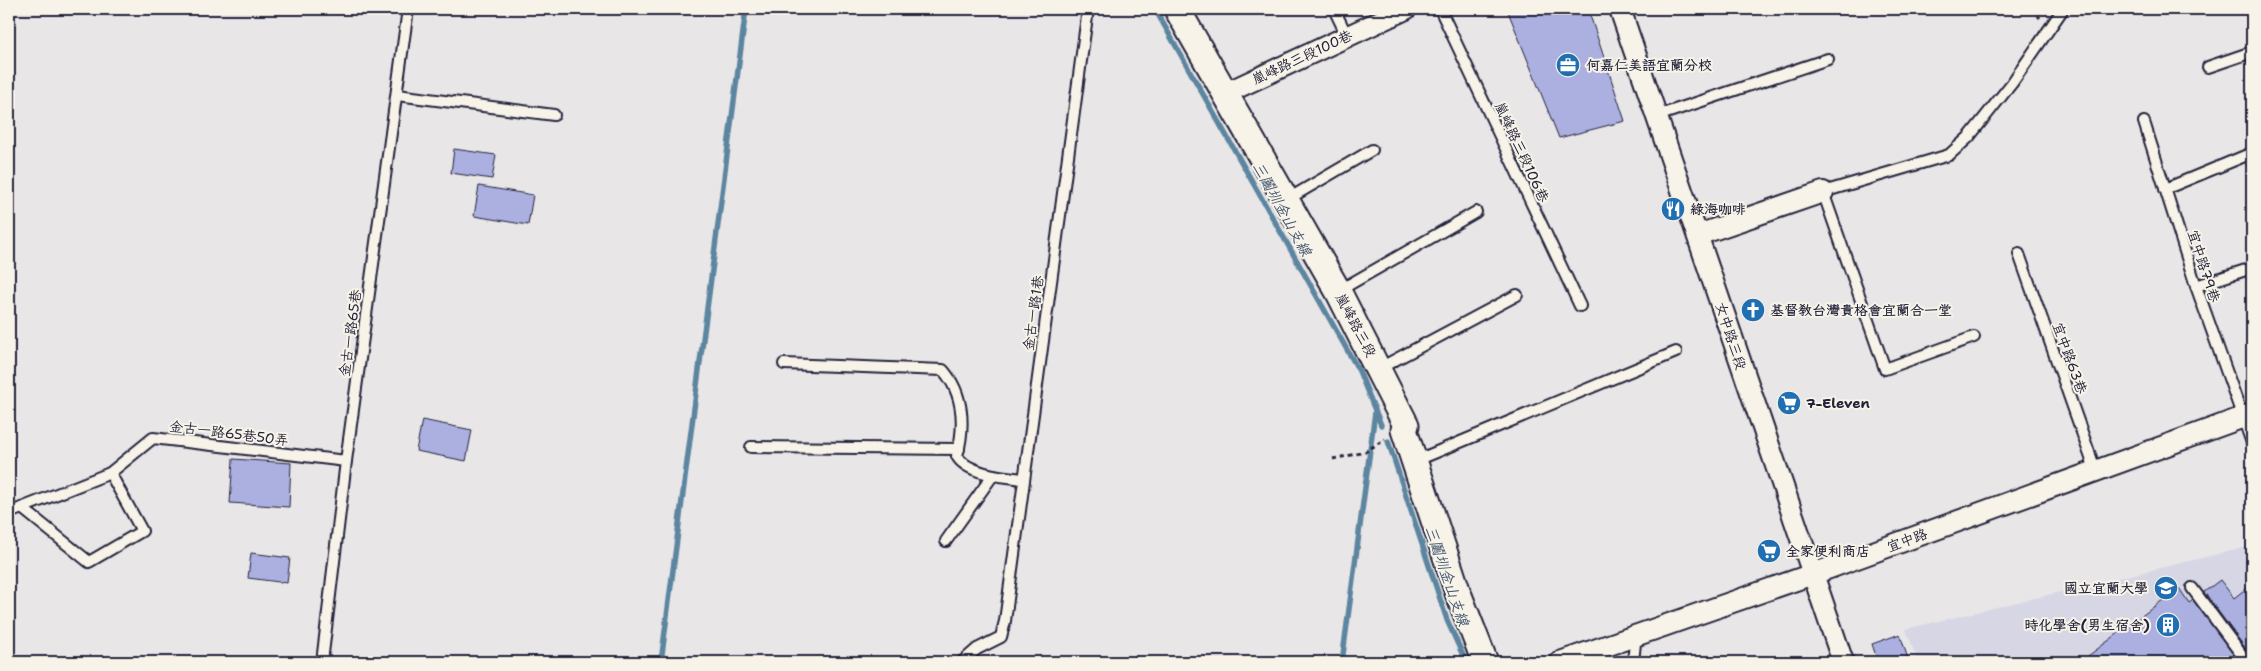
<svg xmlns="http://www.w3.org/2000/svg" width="2261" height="671" font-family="'Shantell Sans','LXGW WenKai TC',sans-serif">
	<rect width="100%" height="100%" fill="#e8e6e7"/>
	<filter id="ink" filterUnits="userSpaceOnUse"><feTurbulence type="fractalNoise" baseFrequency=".02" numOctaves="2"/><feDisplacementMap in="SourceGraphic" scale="10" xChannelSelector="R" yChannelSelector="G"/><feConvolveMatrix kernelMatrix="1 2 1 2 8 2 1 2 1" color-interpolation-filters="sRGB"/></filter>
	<g filter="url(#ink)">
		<!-- built -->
		<path fill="#d6d6e5" d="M 2252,546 L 2252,662 L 1918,662 L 1906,629 Z"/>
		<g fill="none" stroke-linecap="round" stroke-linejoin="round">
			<!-- stream -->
			<g stroke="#5c85a0" stroke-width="5.5">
				<path d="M 1155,9 L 1359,371 L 1381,425"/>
				<path d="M 1388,441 L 1447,620 L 1466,662"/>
				<path d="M 661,662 L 746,9"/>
				<path d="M 1342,662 L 1375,412"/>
			</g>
		</g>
		<!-- building -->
		<g fill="#abb0e1" stroke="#22223b">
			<path d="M 1507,9 L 1588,9 L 1625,121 L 1559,138 Z"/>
			<path d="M 454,149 L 496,155 L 492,179 L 451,173 Z"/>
			<path d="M 479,186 L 533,195 L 528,225 L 474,216 Z"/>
			<path d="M 422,420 L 472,430 L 466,461 L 416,451 Z"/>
			<path d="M 233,459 L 291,463 L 289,507 L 230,503 Z"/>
			<path d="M 251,553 L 290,558 L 287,583 L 248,578 Z"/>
			<path d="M 2220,580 L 2234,598 L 2252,584 L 2252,657 L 2204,592 Z"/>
			<path d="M 2179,588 L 2189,603 L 2193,600 L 2239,662 L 2080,662 Z"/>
			<path d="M 1900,634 L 1909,662 L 1878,662 L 1872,644 Z"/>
		</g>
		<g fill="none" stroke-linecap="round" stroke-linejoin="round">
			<!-- service casing -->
			<g stroke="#22223b" stroke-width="14">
				<g id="service">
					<path d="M 1334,9 L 1347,36"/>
					<path d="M 1440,9 L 1580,306"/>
					<path d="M 2208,67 L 2252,52"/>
					<path d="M 397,95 L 554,115"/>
					<path d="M 1657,116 L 1828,59"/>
					<path d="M 2144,122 L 2196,286 L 2252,443"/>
					<path d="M 2165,189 L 2252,153"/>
					<path d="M 1288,199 L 1372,150"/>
					<path d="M 2019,254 L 2096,472"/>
					<path d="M 2196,286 L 2252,268"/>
					<path d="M 1338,291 L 1476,212"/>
					<path d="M 1974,337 L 1885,369 L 1823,192 L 1949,155 L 1969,137 L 2012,83 L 2063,9"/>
					<path d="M 784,364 L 943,370 C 964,394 965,426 957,456 C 967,474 1005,477 1024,479"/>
					<path d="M 1378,369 L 1517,295"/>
					<path d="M 751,447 L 959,449"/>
					<path d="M 1415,461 L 1676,352"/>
					<path d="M 22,508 L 89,562 L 142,531 L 110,473"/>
					<path d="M 9,513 L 110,473 L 153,438 L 346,461"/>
					<path d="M 946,541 L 993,475"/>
					<path d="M 2192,588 L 2247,662"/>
					<path d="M 322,662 L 346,461 L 408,9"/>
					<path d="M 962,662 L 977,649 L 1001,637 L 1005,621 L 1088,9"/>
					<path d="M 1633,662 L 1636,634"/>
				</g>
			</g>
			<!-- minor casing -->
			<g stroke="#22223b" stroke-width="24">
				<g id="minor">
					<path d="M 1620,9 L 1843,662"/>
					<path d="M 1226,93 L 1406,9"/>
					<path d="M 1698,235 L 1823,192"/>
					<path d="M 1560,662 L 1813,574 L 2252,414"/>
				</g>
			</g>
			<!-- tertiary casing -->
			<g stroke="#22223b" stroke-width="29">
				<path id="tertiary" d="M 1177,9 L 1338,291 L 1406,425 L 1404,430 L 1458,593 L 1485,662"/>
			</g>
			<!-- path -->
			<g stroke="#22223b" stroke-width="3" stroke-dasharray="4 4" stroke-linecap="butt">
				<path d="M 2033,9 L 2040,18"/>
				<path d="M 1333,459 L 1365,452 L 1385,439"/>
			</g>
			<!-- service -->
			<use href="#service" stroke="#f7f3e8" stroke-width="10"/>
			<!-- minor -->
			<use href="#minor" stroke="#f7f3e8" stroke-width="20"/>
			<!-- tertiary -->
			<use href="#tertiary" stroke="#f7f3e8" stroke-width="25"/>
		</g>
	</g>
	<!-- icons -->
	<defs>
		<g id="office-disc" transform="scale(1.25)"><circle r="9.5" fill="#1f6fb2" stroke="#f7f3e8"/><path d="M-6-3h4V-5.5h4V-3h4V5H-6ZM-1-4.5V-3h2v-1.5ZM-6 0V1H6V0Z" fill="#fff"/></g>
		<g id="restaurant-disc" transform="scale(1.25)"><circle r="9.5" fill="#1f6fb2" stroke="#f7f3e8"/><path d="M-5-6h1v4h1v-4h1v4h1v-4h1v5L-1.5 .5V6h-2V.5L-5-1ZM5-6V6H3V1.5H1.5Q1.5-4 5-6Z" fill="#fff"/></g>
		<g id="church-disc" transform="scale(1.25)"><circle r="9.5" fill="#1f6fb2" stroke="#f7f3e8"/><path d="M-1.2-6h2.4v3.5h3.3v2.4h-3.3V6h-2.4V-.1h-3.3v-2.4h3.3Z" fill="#fff"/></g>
		<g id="supermarket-disc" transform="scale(1.25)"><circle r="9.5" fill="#1f6fb2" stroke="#f7f3e8"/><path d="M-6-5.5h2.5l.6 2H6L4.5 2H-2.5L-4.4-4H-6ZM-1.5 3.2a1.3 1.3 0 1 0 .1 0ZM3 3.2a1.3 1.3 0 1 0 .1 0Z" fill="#fff"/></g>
		<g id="university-disc" transform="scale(1.25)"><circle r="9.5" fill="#1f6fb2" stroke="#f7f3e8"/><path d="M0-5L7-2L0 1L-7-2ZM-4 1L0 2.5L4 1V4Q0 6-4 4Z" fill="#fff"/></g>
		<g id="building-disc" transform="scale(1.25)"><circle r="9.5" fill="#1f6fb2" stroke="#f7f3e8"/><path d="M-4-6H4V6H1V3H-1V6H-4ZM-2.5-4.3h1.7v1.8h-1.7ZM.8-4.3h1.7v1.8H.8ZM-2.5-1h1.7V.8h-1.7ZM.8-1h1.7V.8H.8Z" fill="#fff"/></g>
	</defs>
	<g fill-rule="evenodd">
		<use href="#office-disc" x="1568" y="65"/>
		<use href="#restaurant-disc" x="1673" y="209"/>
		<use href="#church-disc" x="1753" y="310"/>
		<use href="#supermarket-disc" x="1789" y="403"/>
		<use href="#supermarket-disc" x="1769" y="551"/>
		<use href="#university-disc" x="2166" y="588"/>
		<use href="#building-disc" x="2168" y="625"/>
	</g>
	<g text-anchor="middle" stroke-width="4" stroke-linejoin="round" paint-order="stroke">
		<!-- street labels -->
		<g font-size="14" fill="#22223b" stroke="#f7f3e8">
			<text transform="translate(1302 57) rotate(-25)" y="5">嵐峰路三段100巷</text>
			<text transform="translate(1522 152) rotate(65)" y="5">嵐峰路三段106巷</text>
			<text transform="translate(2204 266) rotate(72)" y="5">宜中路79巷</text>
			<text transform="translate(1033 313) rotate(-82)" y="5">金古一路1巷</text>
			<text transform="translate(1356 325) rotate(62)" y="5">嵐峰路三段</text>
			<text transform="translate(350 333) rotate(-82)" y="5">金古一路65巷</text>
			<text transform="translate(1731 336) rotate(72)" y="5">女中路三段</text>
			<text transform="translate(2070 358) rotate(70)" y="5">宜中路63巷</text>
			<text transform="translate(229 433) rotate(7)" y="5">金古一路65巷50弄</text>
			<text transform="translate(1907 540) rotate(-20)" y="5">宜中路</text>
		</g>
		<!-- poi labels -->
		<g font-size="14" font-weight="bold" fill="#22223b" stroke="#f7f3e8" text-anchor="start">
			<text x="1586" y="70">何嘉仁美語宜蘭分校</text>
			<text x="1690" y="214">綠海咖啡</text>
			<text x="1770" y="315">基督教台灣貴格會宜蘭合一堂</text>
			<text x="1806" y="408">7-Eleven</text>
			<text x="1786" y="556">全家便利商店</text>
			<text x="2148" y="593" text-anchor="end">國立宜蘭大學</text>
			<text x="2150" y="630" text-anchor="end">時化學舍(男生宿舍)</text>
		</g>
		<!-- water labels -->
		<g font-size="15" font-style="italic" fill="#3f546e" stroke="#f7f3e8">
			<text transform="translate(1282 209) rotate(61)" y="5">三鬮圳金山支線</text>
			<text transform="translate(1447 576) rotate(71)" y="5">三鬮圳金山支線</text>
		</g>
	</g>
	<!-- margin -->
	<rect width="2261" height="671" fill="none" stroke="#f7f3e8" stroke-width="30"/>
	<rect x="15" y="15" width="2231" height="641" fill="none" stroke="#22223b" stroke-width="2" filter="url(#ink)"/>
</svg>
